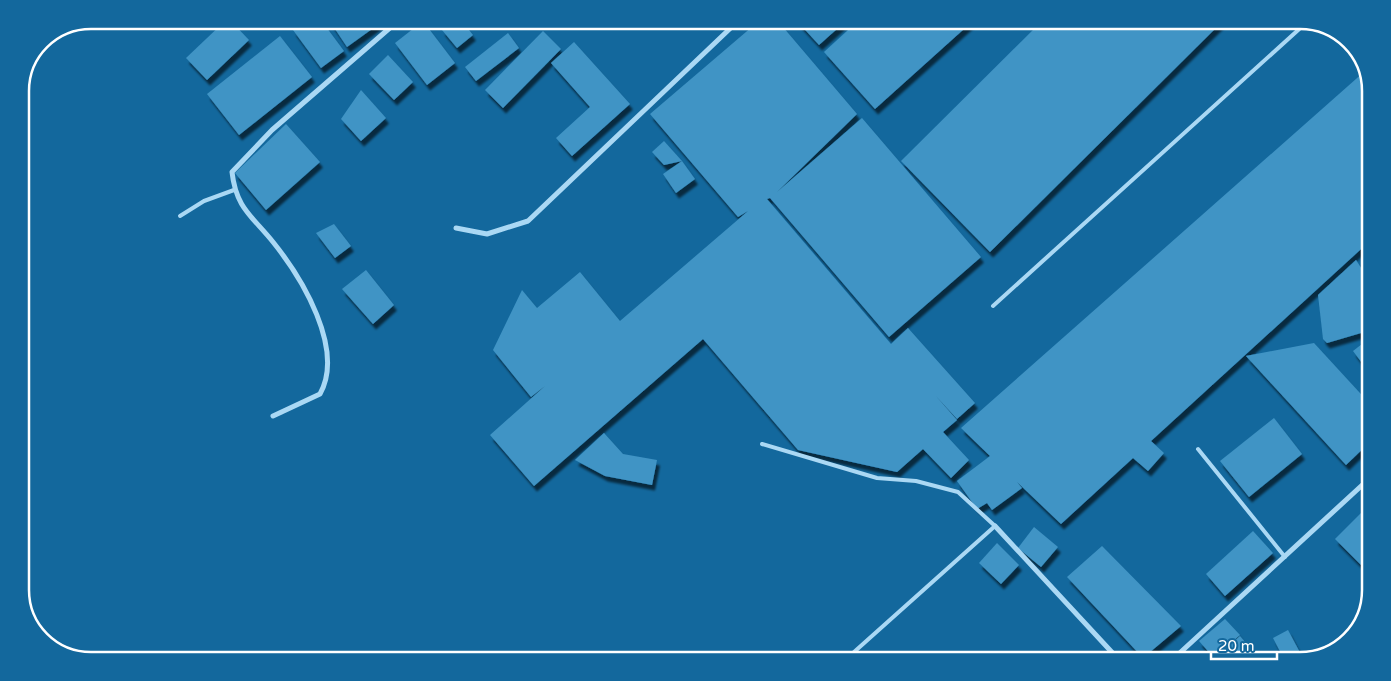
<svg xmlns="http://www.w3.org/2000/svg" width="1391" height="681" font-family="'Varela Round',sans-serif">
	<defs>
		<filter id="shadow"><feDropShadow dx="3" dy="5.5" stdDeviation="1" flood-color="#0009"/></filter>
	</defs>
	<rect width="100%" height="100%" fill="#13689d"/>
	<!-- building -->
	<g fill="#4094c5" filter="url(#shadow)">
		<path d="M 226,20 L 230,20 L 249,40 L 207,80 L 186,58 Z"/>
		<path d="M 307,20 L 321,20 L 344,51 L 321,68 L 293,30 Z"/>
		<path d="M 329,20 L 375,20 L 379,24 L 347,47 Z"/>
		<path d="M 453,20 L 461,20 L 473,35 L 457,48 L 442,30 Z"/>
		<path d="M 760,20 L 777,20 L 857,114 L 777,192 L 862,118 L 981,257 L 889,337 L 770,198 L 767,199 L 891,344 L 908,328 L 975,403 L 957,419 L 935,395 L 957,420 L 943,432 L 969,460 L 951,478 L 923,449 L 897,472 L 798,450 L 703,339 L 534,486 L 490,435 L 545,386 L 531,397 L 493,350 L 522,290 L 537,308 L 580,272 L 620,321 L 748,211 L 738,217 L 650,114 Z"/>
		<path d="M 796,20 L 847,20 L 819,45 Z"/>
		<path d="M 859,20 L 974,20 L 875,109 L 824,52 Z"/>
		<path d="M 1043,20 L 1224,20 L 990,252 L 901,161 Z"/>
		<path d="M 423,21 L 455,63 L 427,85 L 395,43 Z"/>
		<path d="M 543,31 L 561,49 L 503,108 L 485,90 Z"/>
		<path d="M 508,33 L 519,48 L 476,81 L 465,67 Z"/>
		<path d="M 280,36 L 312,77 L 239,135 L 207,94 Z"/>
		<path d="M 574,42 L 630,104 L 572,156 L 556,138 L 590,107 L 551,63 Z"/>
		<path d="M 388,55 L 413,82 L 394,100 L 369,74 Z"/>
		<path d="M 1365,71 L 1371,87 L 1371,240 L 1151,441 L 1164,453 L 1148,471 L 1133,458 L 1061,524 L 1017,482 L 1022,488 L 992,510 L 987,503 L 977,509 L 957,481 L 990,456 L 961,428 Z"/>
		<path d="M 361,90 L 386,118 L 361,141 L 341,119 Z"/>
		<path d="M 286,124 L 320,162 L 266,210 L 235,173 Z"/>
		<path d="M 664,141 L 682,161 L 664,165 L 652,152 Z"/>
		<path d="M 682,161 L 695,179 L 676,193 L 663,174 Z"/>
		<path d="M 334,224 L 351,246 L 335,258 L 316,233 Z"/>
		<path d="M 1356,260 L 1371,283 L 1371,326 L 1361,333 L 1327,343 L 1323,339 L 1318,295 Z"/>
		<path d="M 366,270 L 394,305 L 373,324 L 342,289 Z"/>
		<path d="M 1371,337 L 1371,375 L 1353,351 Z"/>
		<path d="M 1314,343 L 1371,405 L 1371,441 L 1346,465 L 1246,356 Z"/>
		<path d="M 1274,418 L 1302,454 L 1249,497 L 1220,461 Z"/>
		<path d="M 604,433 L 623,454 L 657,460 L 652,485 L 605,476 L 575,460 Z"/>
		<path d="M 1371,503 L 1371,575 L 1335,539 Z"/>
		<path d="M 1034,527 L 1058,547 L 1041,567 L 1018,548 Z"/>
		<path d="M 1253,531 L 1273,553 L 1225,596 L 1206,574 Z"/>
		<path d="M 997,543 L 1019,565 L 1001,584 L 979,563 Z"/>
		<path d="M 1102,546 L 1181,626 L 1143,658 L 1067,577 Z"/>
		<path d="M 1225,619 L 1240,635 L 1214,658 L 1199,641 Z"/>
		<path d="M 1288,630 L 1304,660 L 1285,661 L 1273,638 Z"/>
		<path d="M 1240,636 L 1261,661 L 1223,661 L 1218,655 Z"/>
	</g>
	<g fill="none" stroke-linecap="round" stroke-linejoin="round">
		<!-- service -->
		<g stroke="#aad8f4" stroke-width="4">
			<path d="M 180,216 L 204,201 L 234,190"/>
			<path d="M 993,306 L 1307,22"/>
			<path d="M 762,444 L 877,478 L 916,481 L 958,492 L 995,526 L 844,661"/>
			<path d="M 1198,449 L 1285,557"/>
		</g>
		<!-- minor -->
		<g stroke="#aad8f4" stroke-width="5">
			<path d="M 456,228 L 487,234 L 528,221 L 739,20"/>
			<path d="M 273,416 L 320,394 C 345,349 302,278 273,242 C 252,216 236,208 232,172 L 272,130 L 399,20"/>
			<path d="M 995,526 L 1120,661"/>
			<path d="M 1171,661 L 1371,477"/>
		</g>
	</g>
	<!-- crop -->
	<path d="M0 0H1391V681H0ZM91 29H1300A62 62 0 0 1 1362 91V590A62 62 0 0 1 1300 652H91A62 62 0 0 1 29 590V91A62 62 0 0 1 91 29Z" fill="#13689d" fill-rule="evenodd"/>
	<path fill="none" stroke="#fff" stroke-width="2.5" d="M91 29H1300A62 62 0 0 1 1362 91V590A62 62 0 0 1 1300 652H91A62 62 0 0 1 29 590V91A62 62 0 0 1 91 29Z"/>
	<!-- scale -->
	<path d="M1211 651v8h66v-8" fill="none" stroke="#ffffff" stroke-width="2.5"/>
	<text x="1218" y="651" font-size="15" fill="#ffffff" stroke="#13689d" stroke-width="4" paint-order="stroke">20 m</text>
</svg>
